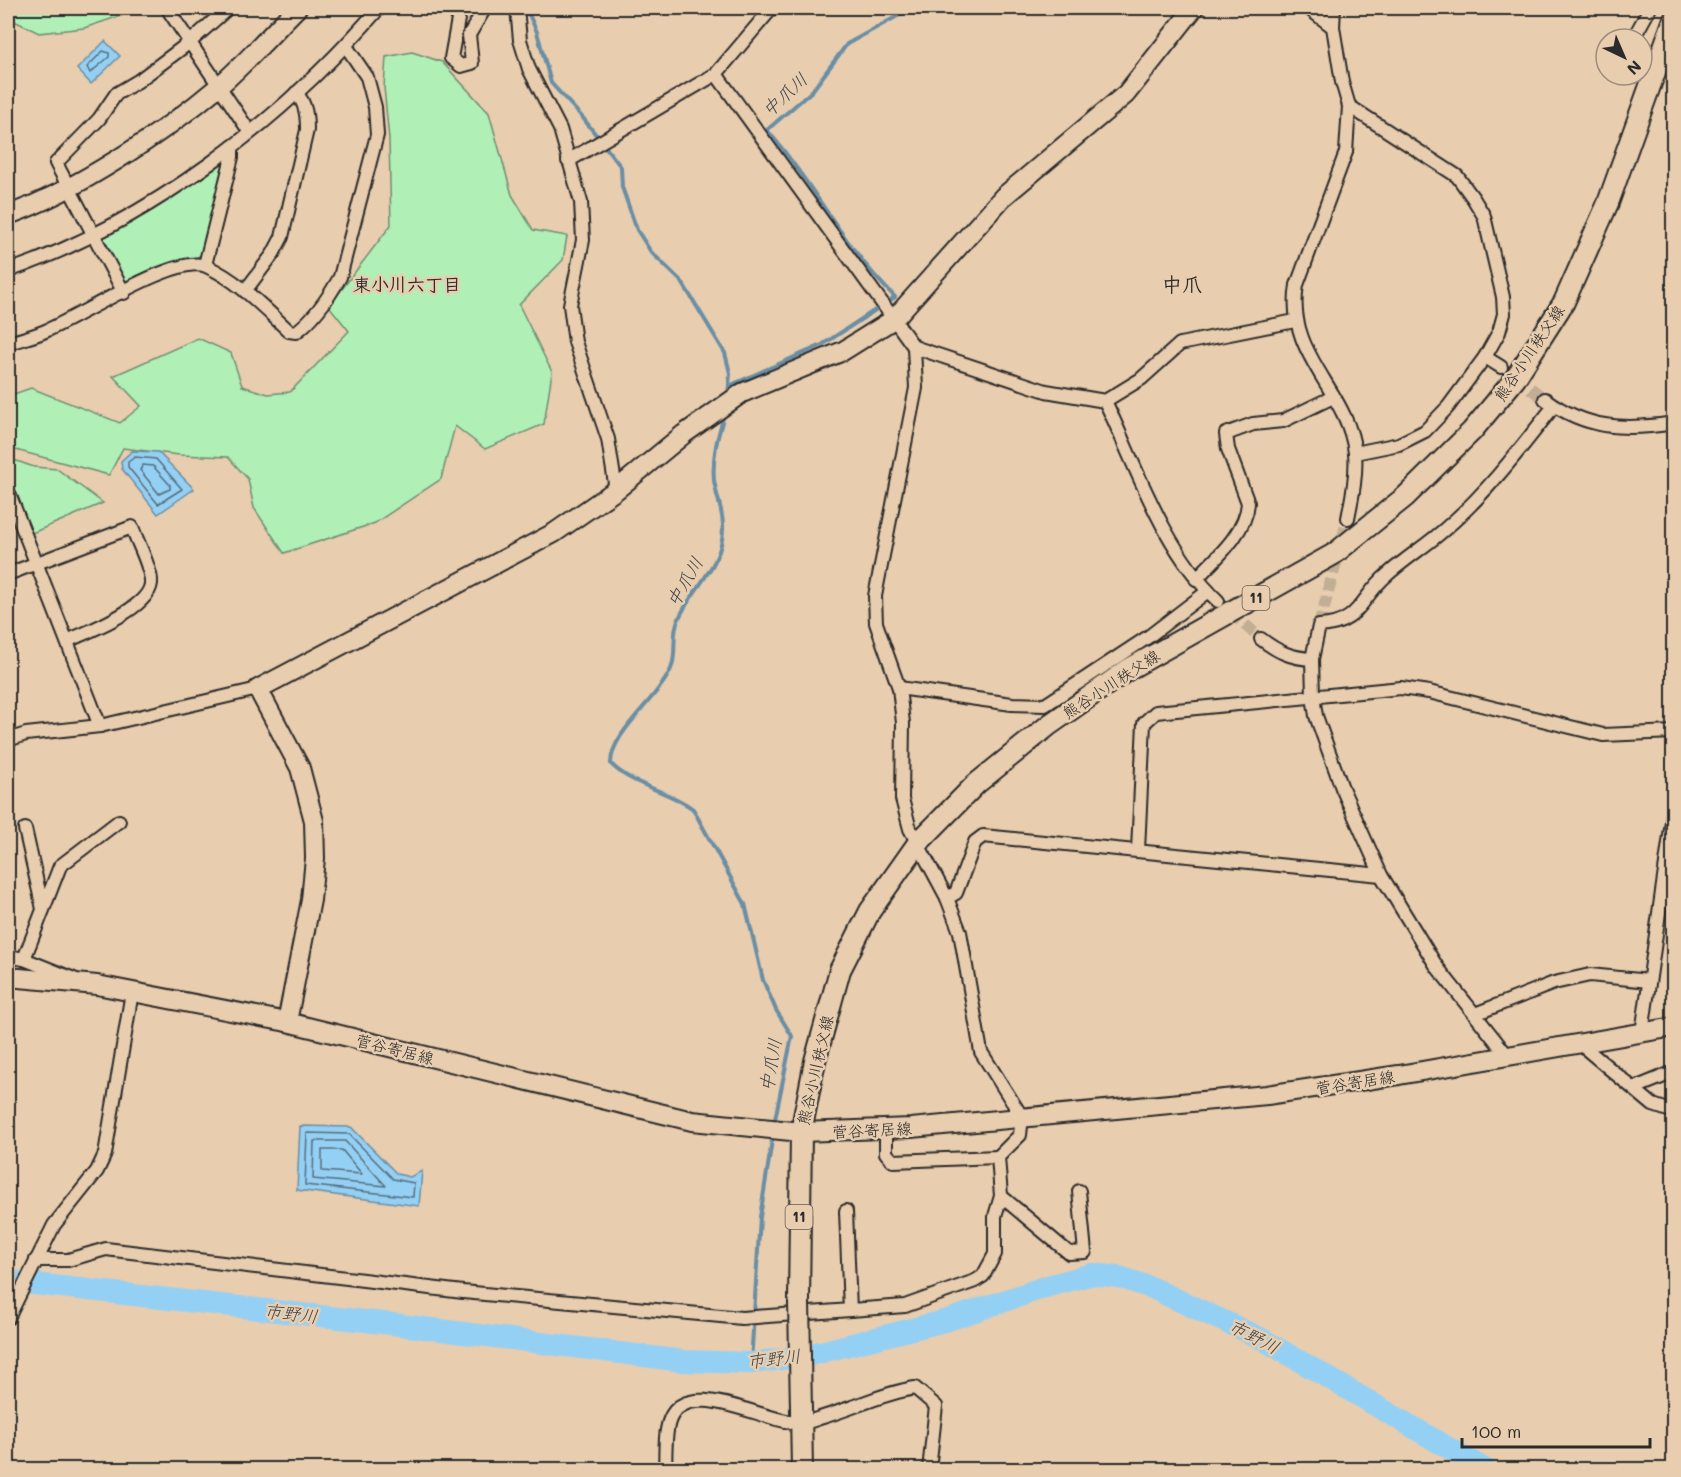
<svg xmlns="http://www.w3.org/2000/svg" width="1681" height="1477" font-family="Mali,'Klee One',sans-serif">
	<rect width="100%" height="100%" fill="#e8cdaf"/>
	<filter id="ink" filterUnits="userSpaceOnUse"><feTurbulence type="fractalNoise" baseFrequency=".0167" numOctaves="2"/><feDisplacementMap in="SourceGraphic" scale="12" xChannelSelector="R" yChannelSelector="G"/><feConvolveMatrix kernelMatrix="1 2 1 2 8 2 1 2 1" color-interpolation-filters="sRGB"/></filter>
	<g filter="url(#ink)">
		<!-- green -->
		<g fill="#b0efb6" stroke="#6e8d70" stroke-width="1.5">
			<path d="M 8,8 L 128,8 L 129,13 L 84,28 L 39,33 L 8,18 Z"/>
			<path d="M 412,52 L 442,62 L 489,113 L 512,195 L 533,230 L 567,236 L 563,260 L 519,305 L 552,372 L 544,424 L 485,449 L 455,426 L 441,479 L 375,523 L 284,553 L 254,508 L 248,479 L 228,457 L 179,455 L 123,448 L 109,475 L 8,448 L 8,396 L 31,388 L 120,423 L 141,406 L 113,376 L 198,338 L 231,353 L 242,386 L 268,394 L 290,392 L 349,331 L 329,306 L 391,225 L 389,139 L 384,87 L 386,57 Z"/>
			<path d="M 220,159 L 224,162 L 201,255 C 193,261 178,259 168,263 C 154,268 141,278 129,286 L 122,282 L 103,242 L 104,236 Z"/>
			<path d="M 8,458 L 34,467 L 57,469 L 103,503 L 32,533 L 12,487 L 8,486 Z"/>
		</g>
		<!-- water -->
		<g fill="#94d0f4" stroke="#6a8ea4" stroke-width="1.5">
			<path d="M 105,41 L 120,56 L 91,84 L 77,69 Z"/>
			<path d="M 132,451 L 158,452 L 194,489 L 158,514 L 122,469 L 121,461 Z"/>
			<path d="M 300,1126 L 351,1127 L 397,1174 L 410,1177 L 422,1171 L 419,1206 L 297,1190 Z"/>
		</g>
		<g fill="none" stroke-linecap="round" stroke-linejoin="round">
			<!-- shore -->
			<g stroke="#556d7b" stroke-width="1.5">
				<path d="M 103,51 L 109,53 L 109,57 L 90,73 L 87,67 Z"/>
				<path d="M 135,457 L 156,459 L 182,489 L 158,504 L 128,467 L 128,462 Z"/>
				<path d="M 143,465 L 153,466 L 170,485 L 170,489 L 159,494 L 140,470 Z"/>
				<path d="M 307,1133 L 349,1134 L 393,1179 L 414,1183 L 413,1197 L 305,1185 Z"/>
				<path d="M 314,1141 L 345,1141 L 386,1186 L 313,1179 Z"/>
				<path d="M 322,1150 L 342,1150 L 362,1174 L 322,1171 Z"/>
			</g>
			<!-- stream -->
			<g stroke="#6a8ea4" stroke-width="4">
				<path d="M 526,8 L 537,32 L 551,83 L 583,118 L 621,167 L 622,187 L 637,230 L 651,252 L 682,282 L 725,353 L 730,373 L 728,396"/>
				<path d="M 729,386 L 822,345 L 895,297 C 844,248 813,183 767,130 L 812,91 L 847,44 L 912,8"/>
				<path d="M 725,412 C 718,435 712,455 714,480 C 716,496 724,513 723,529 C 723,567 689,591 677,623 C 672,637 677,655 671,669 C 658,699 610,733 611,764 C 634,787 668,790 693,809 L 745,904 L 763,980 L 776,1010 L 792,1036 L 774,1124"/>
				<path d="M 751,1363 L 760,1217 L 773,1134"/>
			</g>
			<!-- river -->
			<path stroke="#94d0f4" stroke-width="22" d="M 8,1281 L 401,1325 L 683,1361 L 751,1363 L 805,1356 L 948,1320 L 1048,1286 L 1093,1274 L 1119,1277 L 1152,1288 L 1262,1339 L 1486,1470"/>
			<!-- street-tunnel -->
			<g stroke="#c2ad95" stroke-width="12" stroke-dasharray="12 6" stroke-linecap="butt">
				<path d="M 1501,367 L 1545,399"/>
				<path d="M 1218,601 L 1261,639"/>
				<path d="M 1319,626 L 1348,518"/>
			</g>
			<!-- street casing -->
			<g stroke="#2b2b2b" stroke-width="16">
				<g id="street">
					<path d="M 167,8 L 249,131"/>
					<path d="M 460,8 L 451,58 L 461,66 L 472,63 L 469,35 L 485,8"/>
					<path d="M 517,8 L 520,40 L 529,69 L 560,129 L 581,202 L 583,240 L 570,305 L 575,342 L 608,439 L 616,490"/>
					<path d="M 1308,8 L 1333,27"/>
					<path d="M 1334,8 L 1333,27 L 1342,82 L 1349,106 L 1346,152 L 1297,285 C 1285,355 1348,390 1355,453 C 1357,474 1352,498 1348,518"/>
					<path d="M 1633,39 L 1650,8"/>
					<path d="M 1349,106 L 1457,176 L 1473,198 L 1484,216 L 1503,297 L 1504,314 L 1499,332 L 1485,357 L 1448,407 L 1425,431 L 1399,444 L 1355,453"/>
					<path d="M 1674,150 L 1674,158"/>
					<path d="M 568,161 L 716,74 L 772,8"/>
					<path d="M 205,265 L 232,157 L 232,147"/>
					<path d="M 8,271 C 148,223 283,120 379,8"/>
					<path d="M 245,291 L 273,254 L 282,237 L 307,130 C 307,117 306,103 296,93"/>
					<path d="M 124,293 L 56,163 L 99,119 L 116,94 L 138,81 L 190,42 L 228,8"/>
					<path d="M 8,343 C 19,340 31,337 43,332 C 77,319 176,253 206,266 C 238,280 264,308 289,331 L 296,332 C 315,318 329,297 340,277 L 377,135 L 375,107 L 367,77 L 346,46"/>
					<path d="M 914,347 L 1046,391 L 1105,401 L 1141,379 L 1180,344 L 1295,321"/>
					<path d="M 1485,357 L 1501,367"/>
					<path d="M 1545,399 C 1586,429 1624,431 1674,423"/>
					<path d="M 1105,401 C 1137,468 1163,549 1218,601"/>
					<path d="M 8,491 L 100,726"/>
					<path d="M 8,574 L 132,527 C 138,544 149,563 151,580 C 154,607 87,632 67,641"/>
					<path d="M 1196,579 C 1216,558 1246,533 1248,503 L 1228,449 L 1226,434 L 1253,424 L 1283,421 L 1333,397"/>
					<path d="M 1261,639 C 1278,652 1291,658 1312,659"/>
					<path d="M 899,688 L 1012,704 L 1045,705 L 1148,637 L 1208,591"/>
					<path d="M 8,740 L 26,734 L 100,726 L 258,689"/>
					<path d="M 25,829 L 43,909"/>
					<path d="M 1138,850 L 1144,723 L 1156,712 L 1401,688 L 1429,692 L 1603,735 L 1674,732"/>
					<path d="M 947,898 L 956,893 L 975,842 L 983,836 L 1381,875"/>
					<path d="M 8,956 L 24,959 L 74,979"/>
					<path d="M 24,959 L 60,866 L 119,821"/>
					<path d="M 1475,1014 L 1554,983 L 1590,975 L 1649,981"/>
					<path d="M 1642,1033 L 1674,807"/>
					<path d="M 1579,1043 L 1653,1105 L 1674,1112"/>
					<path d="M 1507,1055 L 1437,967 L 1381,875 L 1342,788 L 1316,716 L 1313,696 L 1312,659 L 1319,626 C 1361,624 1360,597 1388,574 C 1406,558 1427,545 1445,529 C 1487,493 1520,449 1554,406"/>
					<path d="M 1635,1088 L 1674,1072"/>
					<path d="M 886,1129 L 886,1153 L 893,1161 L 998,1157"/>
					<path d="M 1001,1196 L 1069,1253 L 1085,1252 L 1079,1191"/>
					<path d="M 846,1211 L 850,1310"/>
					<path d="M 36,1260 L 68,1260 L 106,1249 L 463,1292 L 742,1318 L 905,1306 L 975,1281 L 983,1276 L 995,1254 L 995,1216 L 1001,1196 L 998,1157 L 1020,1135 L 1022,1117 L 981,1052 L 960,932 L 947,898 L 910,829 L 902,799 L 903,723 L 899,688 L 876,623 L 875,596 L 916,388 L 914,347 L 716,74"/>
					<path d="M 8,1318 L 54,1225 L 97,1171 L 105,1154 L 132,992"/>
					<path d="M 665,1470 C 666,1455 664,1433 670,1419 C 688,1375 767,1424 801,1423 C 808,1423 816,1419 823,1417 C 854,1408 883,1393 915,1388 L 936,1406 L 929,1470"/>
				</g>
			</g>
			<!-- secondary casing -->
			<g stroke="#2b2b2b" stroke-width="22">
				<g id="secondary">
					<path d="M 8,215 C 74,192 165,132 219,86 C 247,62 272,33 297,8"/>
					<path d="M 8,977 L 97,985 L 287,1022 L 692,1121 L 801,1132 L 911,1128 L 1267,1095 L 1399,1075 L 1674,1027"/>
					<path d="M 287,1022 L 311,900 L 315,858 L 314,821 L 300,768 L 258,689 L 554,533 L 616,490 L 684,434 L 742,393 L 843,351 L 894,319 L 1003,197 L 1126,94 L 1194,8"/>
				</g>
			</g>
			<!-- primary casing -->
			<g stroke="#2b2b2b" stroke-width="24">
				<g id="primary">
					<path d="M 799,1302 L 801,1132 L 815,1061 L 840,970 L 870,911 L 918,843 L 976,784 L 1049,725 L 1129,669 L 1334,554 L 1405,497 L 1472,431 L 1515,379 L 1564,302 L 1608,203 L 1674,19"/>
					<path d="M 801,1410 L 802,1470"/>
				</g>
			</g>
			<!-- street -->
			<use href="#street" stroke="#e8cdaf" stroke-width="12"/>
			<!-- secondary -->
			<use href="#secondary" stroke="#e8cdaf" stroke-width="18"/>
			<!-- primary -->
			<use href="#primary" stroke="#e8cdaf" stroke-width="20"/>
			<!-- primary-bridge casing -->
			<g stroke="#2b2b2b" stroke-width="24" stroke-linecap="butt">
				<path id="primary-bridge" d="M 799,1302 L 801,1410"/>
			</g>
			<!-- primary-bridge -->
			<use href="#primary-bridge" stroke="#e8cdaf" stroke-width="20"/>
		</g>
	</g>
	<g text-anchor="middle" stroke-width="5" stroke-linejoin="round" paint-order="stroke">
		<!-- shield labels -->
		<g fill="#e8cdaf" stroke="#645c53" stroke-width="1.5">
			<rect x="1242.5" y="586" width="27" height="24" rx="4.5"/>
			<rect x="785.5" y="1205" width="27" height="24" rx="4.5"/>
		</g>
		<g font-size="15" font-weight="bold" fill="#2b2b2b">
			<text x="1256" y="603">11</text>
			<text x="799" y="1222">11</text>
		</g>
		<!-- street labels -->
		<g font-size="16" fill="#2b2b2b" stroke="#e8cdaf">
			<text transform="translate(1529 353) rotate(-56)" y="6">熊谷小川秩父線</text>
			<text transform="translate(1111 684) rotate(-33)" y="6">熊谷小川秩父線</text>
			<text transform="translate(395 1049) rotate(14)" y="6">菅谷寄居線</text>
			<text transform="translate(815 1070) rotate(-77)" y="6">熊谷小川秩父線</text>
			<text transform="translate(1355 1082) rotate(-9)" y="6">菅谷寄居線</text>
			<text transform="translate(872 1130) rotate(-3)" y="6">菅谷寄居線</text>
		</g>
		<!-- water labels -->
		<g font-size="18" font-style="italic" fill="#3b4449" stroke="#e8cdaf">
			<text transform="translate(785 95) rotate(-43)" y="6">中爪川</text>
			<text transform="translate(685 582) rotate(-60)" y="6">中爪川</text>
			<text transform="translate(771 1065) rotate(-80)" y="6">中爪川</text>
			<text transform="translate(291 1314) rotate(7)" y="6">市野川</text>
			<text transform="translate(1254 1337) rotate(27)" y="6">市野川</text>
			<text transform="translate(774 1359) rotate(-6)" y="6">市野川</text>
		</g>
		<!-- neighbourhood labels -->
		<g font-size="18" font-weight="bold" fill="#2b2b2b" stroke="#e8cdaf">
			<text x="407" y="291">東小川六丁目</text>
		</g>
		<!-- quarter labels -->
		<g font-size="20" font-weight="bold" fill="#2b2b2b" stroke="#e8cdaf">
			<text x="1182" y="292">中爪</text>
		</g>
	</g>
	<!-- margin -->
	<rect width="1681" height="1477" fill="none" stroke="#e8cdaf" stroke-width="30"/>
	<rect x="15" y="15" width="1651" height="1447" fill="none" stroke="#2b2b2b" stroke-width="2" filter="url(#ink)"/>
	<!-- north arrow -->
	<g transform="translate(1624 57) rotate(136)"><circle r="28" fill="#e8cdaf" stroke="#9c8c7a" stroke-width="1.5"/>
	<path d="M0-4.5L10 22L0 15L-10 22Z" fill="#2b2b2b"/>
	<text y="-9" font-size="16" font-weight="bold" text-anchor="middle" fill="#2b2b2b">N</text>
	</g>
	<!-- scale -->
	<path d="M1462 1438v9h188v-9" fill="none" stroke="#2b2b2b" stroke-width="3"/>
	<text x="1471" y="1438" font-size="18" fill="#2b2b2b" stroke="#e8cdaf" stroke-width="4.5" paint-order="stroke">100 m</text>
</svg>
